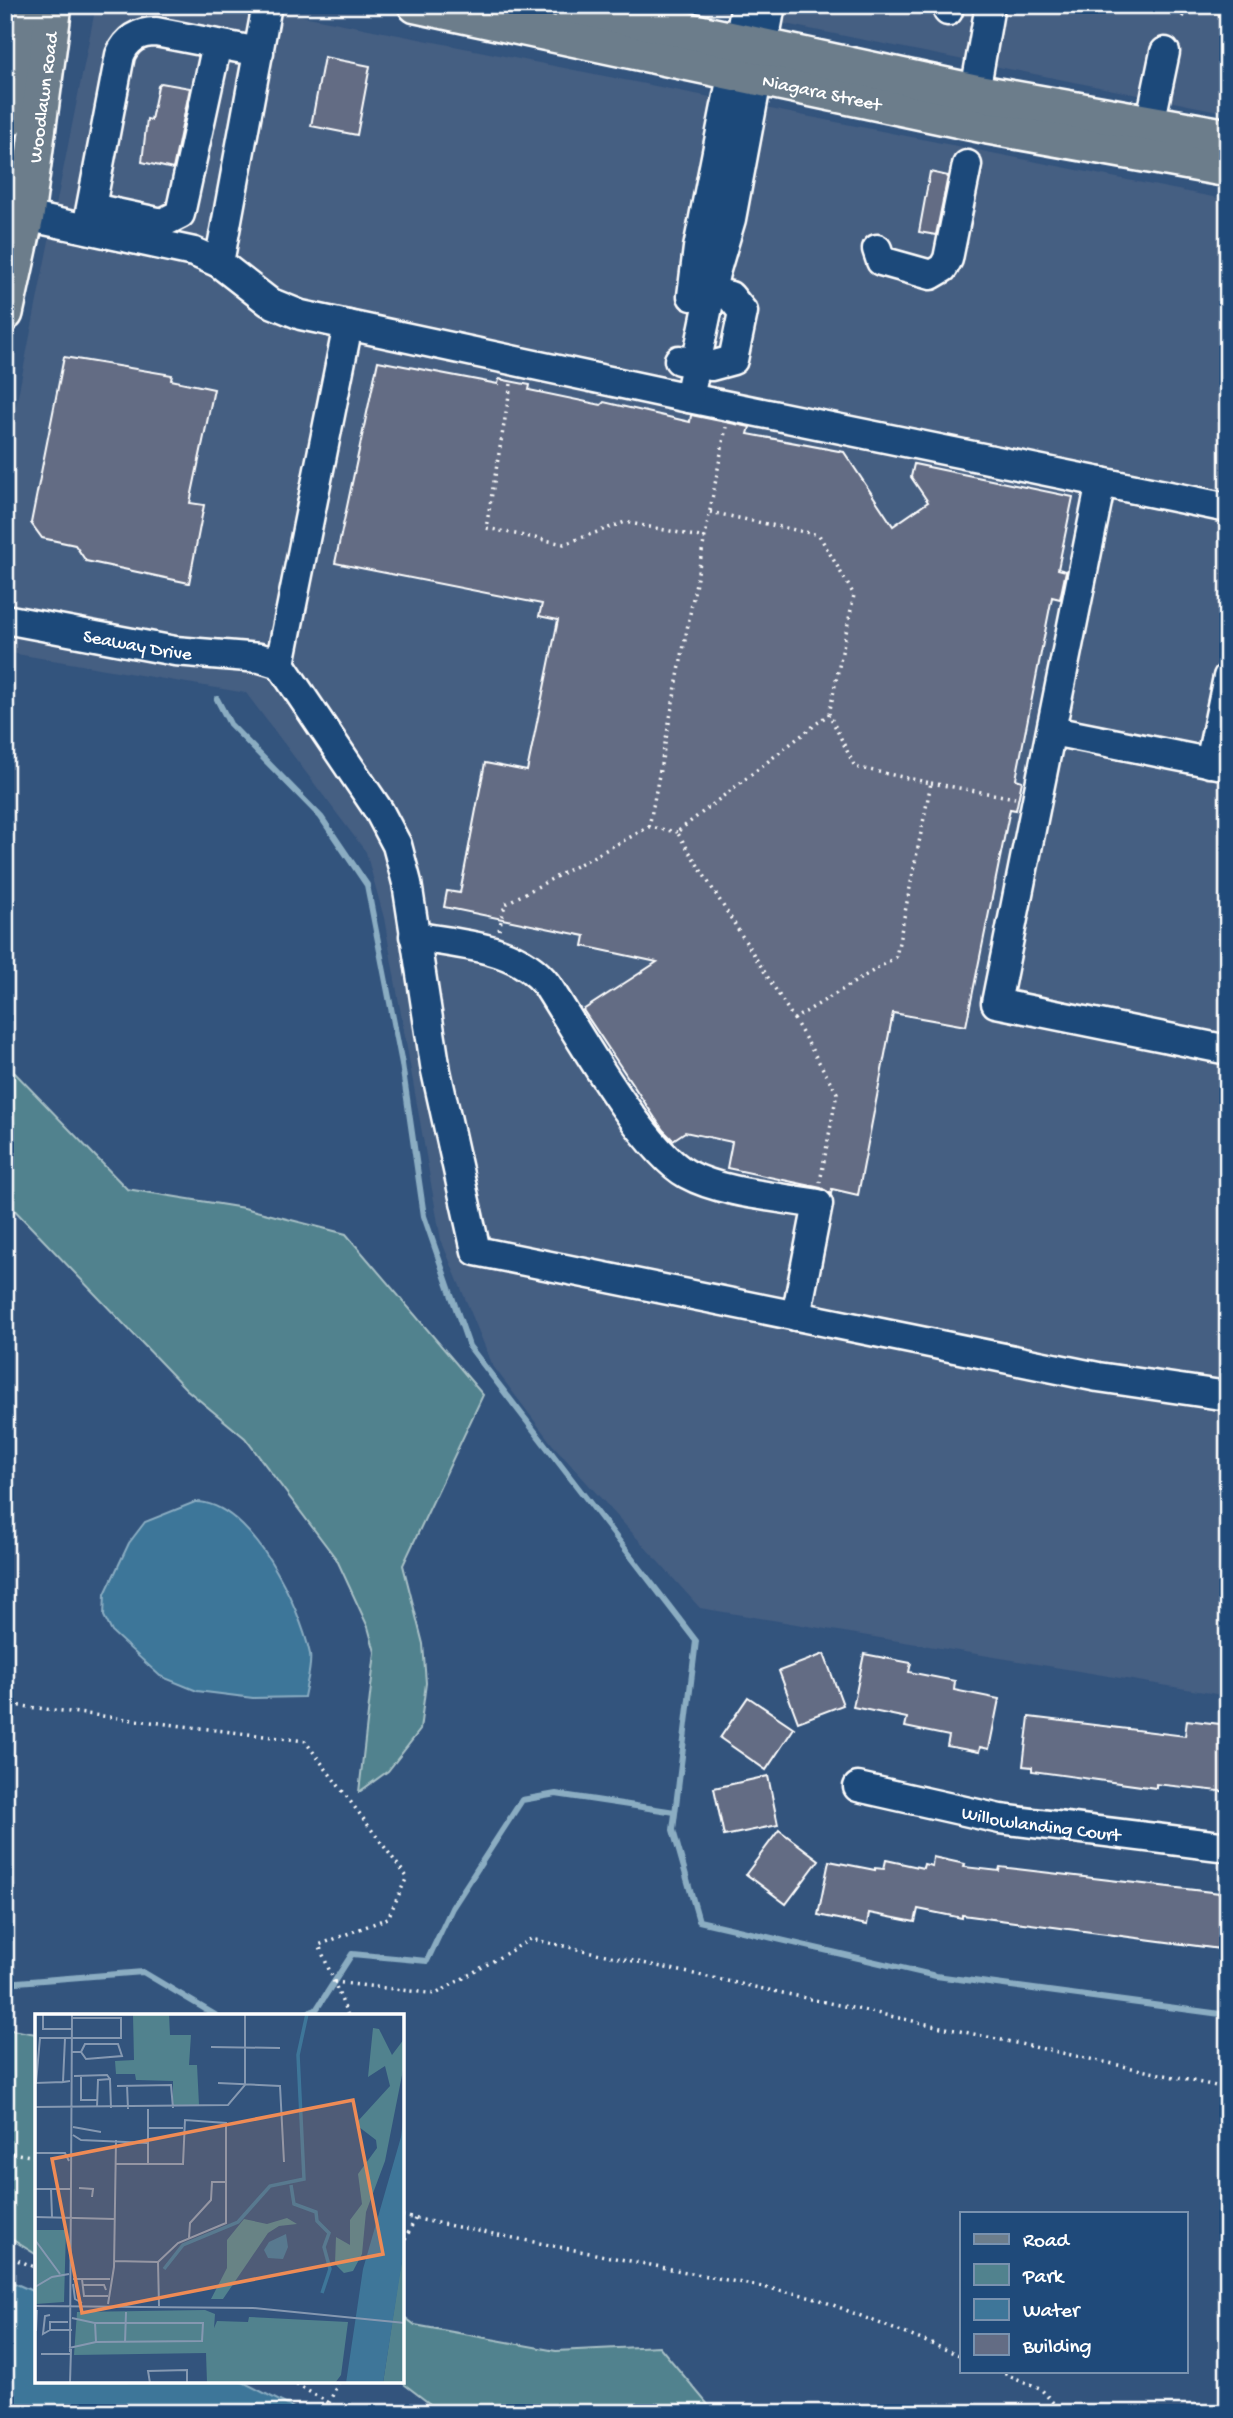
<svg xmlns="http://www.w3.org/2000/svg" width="1233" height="2418" font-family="'Gochi Hand',sans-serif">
	<rect width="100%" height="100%" fill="#33547d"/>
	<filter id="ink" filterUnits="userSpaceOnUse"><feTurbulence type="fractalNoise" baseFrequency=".0143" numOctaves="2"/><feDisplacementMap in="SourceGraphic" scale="14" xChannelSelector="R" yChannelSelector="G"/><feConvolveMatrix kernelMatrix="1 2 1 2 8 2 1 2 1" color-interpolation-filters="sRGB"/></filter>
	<g filter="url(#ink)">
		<!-- built -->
		<g fill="#455e82">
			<path d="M 96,5 L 248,5 L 1228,200 L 1228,1696 L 700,1608 L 552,1444 L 493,1366 L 441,1240 L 384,918 L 366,852 L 246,693 L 5,652 L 5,461 Z"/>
			<path d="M 690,5 L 1228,5 L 1228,113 Z"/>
		</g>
		<!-- green -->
		<g fill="#51828e" stroke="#a8c0c6" stroke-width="2">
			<path d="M 5,1068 L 15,1073 L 127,1189 L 244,1208 L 346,1234 L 483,1395 L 403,1565 L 423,1644 L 426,1683 L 420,1730 L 388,1771 L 359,1792 L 375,1652 L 368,1627 L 337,1560 L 245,1438 L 186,1389 L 5,1200 Z"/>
			<path d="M 5,2029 L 37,2034 L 37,2255 L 5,2235 Z"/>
			<path d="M 403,2316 L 415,2325 L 556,2351 L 659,2346 L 715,2413 L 442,2413 L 400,2381 L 402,2381 Z"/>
		</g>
		<!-- water -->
		<g fill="#3e7699" stroke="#8badc2" stroke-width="2">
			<path d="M 195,1502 C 251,1501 300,1607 310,1654 C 312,1667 306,1685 304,1697 L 253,1698 L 197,1691 L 160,1676 L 112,1632 L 104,1616 L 105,1594 L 129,1543 L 145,1522 Z"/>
			<path d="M 5,2279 L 37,2293 L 37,2381 L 241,2381 L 303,2413 L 5,2413 Z"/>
		</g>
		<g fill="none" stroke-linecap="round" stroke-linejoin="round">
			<!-- stream -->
			<g stroke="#8badc2" stroke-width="6">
				<path d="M 217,699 L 230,724 L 321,817 L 367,885 L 402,1064 L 424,1216 L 469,1346 L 696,1641 L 673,1830 L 699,1921 L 936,1976 L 1228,2015"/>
				<path d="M 5,1983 L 143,1972 L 217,2016"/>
				<path d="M 299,2016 L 316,2010 L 352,1954 L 427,1961 L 452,1908 L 522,1800 L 556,1794 L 675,1812"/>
			</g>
		</g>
		<!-- building -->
		<g fill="#636c84" stroke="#fff" stroke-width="2">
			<path d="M 324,57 L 370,66 L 357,135 L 311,126 Z"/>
			<path d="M 161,83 L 190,88 L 173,169 L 142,162 L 147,119 L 151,120 L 158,86 Z"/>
			<path d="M 930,172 L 948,176 L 936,235 L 919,232 Z"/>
			<path d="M 64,357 L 172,375 L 171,380 L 214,389 L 190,503 L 204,505 L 189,583 L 86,561 L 75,545 L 42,538 L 31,523 Z"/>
			<path d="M 378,361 L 498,384 L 499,379 L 530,385 L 529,390 L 601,405 L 604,402 L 690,422 L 691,415 L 750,427 L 748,434 L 844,452 L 893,526 L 928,502 L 911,477 L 914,464 L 1073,497 L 1058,569 L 1066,571 L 1060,599 L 1052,597 L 1016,779 L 1022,781 L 1016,810 L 1010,809 L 966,1026 L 893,1013 L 858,1195 L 832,1189 L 831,1194 L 821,1188 L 727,1168 L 732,1142 L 685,1132 L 673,1140 L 663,1130 L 583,1010 L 657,962 L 583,946 L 585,936 L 444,907 L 447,891 L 460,893 L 485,763 L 527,771 L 558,620 L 539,616 L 542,604 L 335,563 Z"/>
			<path d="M 824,1654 L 843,1705 L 798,1722 L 779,1671 Z"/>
			<path d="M 864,1654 L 911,1663 L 909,1672 L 955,1681 L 954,1690 L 999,1699 L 989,1749 L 980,1747 L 979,1752 L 947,1746 L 949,1736 L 905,1727 L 907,1718 L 853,1707 Z"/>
			<path d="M 748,1697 L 794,1728 L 766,1770 L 720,1738 Z"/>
			<path d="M 1029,1717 L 1185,1736 L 1187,1720 L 1228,1725 L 1228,1792 L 1156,1784 L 1156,1788 L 1032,1771 L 1032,1767 L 1023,1766 Z"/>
			<path d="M 768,1776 L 778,1825 L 724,1836 L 714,1788 Z"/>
			<path d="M 779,1830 L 819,1860 L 786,1904 L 746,1874 Z"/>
			<path d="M 933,1857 L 965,1864 L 964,1867 L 999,1871 L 1000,1867 L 1228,1894 L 1228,1950 L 962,1915 L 962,1918 L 918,1909 L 915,1922 L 869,1913 L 867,1925 L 818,1915 L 829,1861 L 875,1870 L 875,1868 L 884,1869 L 886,1860 L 923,1868 L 924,1864 L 932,1866 Z"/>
		</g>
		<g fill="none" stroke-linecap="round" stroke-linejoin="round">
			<!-- minor casing -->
			<g stroke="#fff" stroke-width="33">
				<g id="minor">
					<path d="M 948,11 L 949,5"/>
					<path d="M 975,92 L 990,5"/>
					<path d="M 1150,124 L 1165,52"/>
					<path d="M 92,208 L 162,223 L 180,214 L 217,44"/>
					<path d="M 26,216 L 194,252 L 219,263 L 269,302 L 301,315 L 689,398 L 1228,508"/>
					<path d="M 87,228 L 120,55 C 127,39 138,32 156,32 L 259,52"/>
					<path d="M 877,249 L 881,261 L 931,275 L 943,268 L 948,259 L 967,165"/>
					<path d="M 219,263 L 267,5"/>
					<path d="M 692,296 L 698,248 L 746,5"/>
					<path d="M 679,360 L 711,366 L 733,360 L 743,312 L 730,296 L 711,292"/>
					<path d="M 689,398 L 715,273 L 731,219 L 771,5"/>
					<path d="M 1101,482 L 996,1003 L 1228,1050"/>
					<path id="s1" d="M 5,619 L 175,651 L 260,658 L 280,664 L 348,325"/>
					<path d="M 280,664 L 379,811 L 397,845 L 407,883 L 436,1071 L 476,1251 L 1098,1377 L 1228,1396"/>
					<path d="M 1052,731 L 1228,766"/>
					<path d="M 1210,763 L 1228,677"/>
					<path d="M 414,936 C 459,945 516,945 547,985 C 576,1030 643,1150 687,1174 C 721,1193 779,1197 818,1204 L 796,1316"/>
					<path id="s2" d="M 858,1787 L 1000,1819 L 1228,1847"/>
				</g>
			</g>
			<!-- major casing -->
			<g stroke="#fff" stroke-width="40">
				<g id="major">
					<path id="s3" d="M 416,5 L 988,126 L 1228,169"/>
					<path d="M 569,5 L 975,92 L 1228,137"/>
					<path d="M 5,121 L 24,5"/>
					<path id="s4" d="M 5,313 L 26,216 L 54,5"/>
				</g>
			</g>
			<!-- path -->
			<g stroke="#fff" stroke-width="3.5" stroke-dasharray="2 5" stroke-linecap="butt">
				<path d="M 1182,17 L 1191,5"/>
				<path d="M 511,384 L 486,528 L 564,544 L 625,522 L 705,538"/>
				<path d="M 710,512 L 819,535 L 854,595 L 829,714 L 855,767 L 931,783 L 896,957 L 794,1019 L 677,832 L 829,714"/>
				<path d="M 931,783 L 1015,798"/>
				<path d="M 649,827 L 726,427"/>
				<path d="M 499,930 L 505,904 L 649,827 L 677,832"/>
				<path d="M 794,1019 L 837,1093 L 820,1182"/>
				<path d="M 5,1704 L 305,1741 L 407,1877 L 388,1918 L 319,1945 L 348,2016"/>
				<path d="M 334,1982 L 436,1994 L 531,1939 L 1216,2086 L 1228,2085"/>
				<path d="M 5,2152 L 37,2157"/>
				<path d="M 402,2216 L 813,2297 L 962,2356"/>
				<path d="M 402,2246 L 415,2219"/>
				<path d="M 5,2255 L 37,2268"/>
				<path d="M 998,2371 L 1040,2388 L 1062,2413"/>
				<path d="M 290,2381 L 347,2413"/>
				<path d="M 329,2403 L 339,2381"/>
			</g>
			<!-- minor -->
			<use href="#minor" stroke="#1f4a7a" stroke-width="28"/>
			<!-- major -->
			<use href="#major" stroke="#6c7d8b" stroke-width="35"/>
		</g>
	</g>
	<g text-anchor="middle" stroke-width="7" stroke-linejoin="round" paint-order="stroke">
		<!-- street labels -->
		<g font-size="19" fill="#fff" stroke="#1f4a7a">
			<text dy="7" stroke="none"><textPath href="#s3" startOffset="415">Niagara Street</textPath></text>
			<text dy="7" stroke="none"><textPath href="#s4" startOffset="219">Woodlawn Road</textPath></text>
			<text dy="7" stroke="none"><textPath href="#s1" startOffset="135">Seaway Drive</textPath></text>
			<text dy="7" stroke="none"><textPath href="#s2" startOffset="187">Willowlanding Court</textPath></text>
		</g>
	</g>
	<!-- overview -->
	<g transform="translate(35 2014)">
		<rect width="369" height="369" fill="#33547d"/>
		<path d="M 98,0 L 134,0 L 135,21 L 156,21 L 154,51 L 162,51 L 164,91 L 138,91 L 138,67 L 101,66 L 100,60 L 81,60 L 80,47 L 99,46 ZM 338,14 L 344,15 L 357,41 L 369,25 L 369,51 L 350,147 L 331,198 L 327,240 L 318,257 L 309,259 L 300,250 L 301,223 L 315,231 L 315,206 L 327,190 L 323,160 L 342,134 L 341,126 L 324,113 L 323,107 L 355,72 L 350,52 L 333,63 ZM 252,204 L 262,210 L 244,212 L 233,219 L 188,285 L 176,285 L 192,254 L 192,226 L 209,205 L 232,210 ZM 0,216 L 31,216 L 29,288 L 0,290 ZM 369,235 L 369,369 L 348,369 L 364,263 ZM 170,296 L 180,300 L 179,314 L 182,307 L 213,308 L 214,303 L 313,308 L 306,361 L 300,369 L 172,369 L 171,339 L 39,341 L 42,298 Z" fill="#51828e"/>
		<path d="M 369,98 L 369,235 L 348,369 L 311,369 L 328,255 L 366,123 ZM 251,220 L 253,233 L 248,245 L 233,244 L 229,236 L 234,228 Z" fill="#3e7699"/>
		<path fill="none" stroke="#3e7699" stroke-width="3.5" d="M 256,171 L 259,190 L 281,198 L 282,207 L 294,219 L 289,233 L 295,255 L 287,279M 129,255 L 148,231 L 203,208 L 235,172 L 269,165 L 263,41 L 272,0"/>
		<path fill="none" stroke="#8598b1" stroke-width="2" d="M 8,0 L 8,15 L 37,15M 30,24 L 28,68 L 35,67M 176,33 L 245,34M 37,38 L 46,38 L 51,45 L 87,42 L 83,30 L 50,30 L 46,38M 39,62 L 72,61 L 75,65M 46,63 L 46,86 L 62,86M 28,68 L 1,69 L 5,24 L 86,24 L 86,4 L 37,4M 183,69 L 245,72 L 249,148M 92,71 L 93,95M 82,72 L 136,71 L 138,94M 0,93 L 193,91 L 210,71 L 210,0M 62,93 L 63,66 L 75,65 L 76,94M 38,113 L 66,118M 113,114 L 148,114M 38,121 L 46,126 L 113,129M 0,139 L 30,139 L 34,147M 80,150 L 148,150 L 150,106 L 191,109 L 191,209 L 143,229 L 123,248M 113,150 L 113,95M 44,174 L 58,175 L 57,183M 0,175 L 35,175M 16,175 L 17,203M 0,203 L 80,205M 154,224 L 155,209 L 176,186 L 177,168 L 192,168M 0,226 L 25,260M 79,247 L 123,248 L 124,292M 38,265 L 75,265M 47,265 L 49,282 L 73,282M 38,270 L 40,285 L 47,289M 47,271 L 69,271 L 71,276M 0,273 L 17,263 L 34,260M 73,290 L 79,253 L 81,126M 0,292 L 218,294 L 370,309M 37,304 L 60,309 L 61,328M 33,308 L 15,308 L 15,316 L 37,316M 15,316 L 8,320 L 10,302 L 15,301M 1,317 L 2,296M 90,329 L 91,298M 34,334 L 61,328 L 167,327 L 168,309 L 60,309M 35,338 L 37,0M 6,340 L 35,340M 35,369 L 36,335M 115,369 L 113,357 L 152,356 L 152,369"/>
		<path fill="#ef8b55" fill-opacity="0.15" stroke="#ef8b55" stroke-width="3.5" d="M 318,86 L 348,240 L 47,299 L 17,145 Z"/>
		<rect width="369" height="369" fill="none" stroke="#fff" stroke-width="3.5"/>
	</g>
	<!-- margin -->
	<rect width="1233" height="2418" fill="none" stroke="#1f4a7a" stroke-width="28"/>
	<rect x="14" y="14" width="1205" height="2390" fill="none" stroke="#fff" stroke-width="2.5" filter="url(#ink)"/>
	<!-- legend -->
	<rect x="960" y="2212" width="228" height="161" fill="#1f4a7a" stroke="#7992af" stroke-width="2"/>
	<rect x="974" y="2234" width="35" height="10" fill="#6c7d8b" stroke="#7992af" stroke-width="2"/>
	<text x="1023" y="2246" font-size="21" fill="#ffffff">Road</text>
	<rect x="974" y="2264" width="35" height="21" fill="#51828e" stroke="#7992af" stroke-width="2"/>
	<text x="1023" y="2282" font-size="21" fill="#ffffff">Park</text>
	<rect x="974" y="2299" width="35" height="21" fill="#3e7699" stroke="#7992af" stroke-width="2"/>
	<text x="1023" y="2316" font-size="21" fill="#ffffff">Water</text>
	<rect x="974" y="2334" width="35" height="21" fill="#636c84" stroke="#7992af" stroke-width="2"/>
	<text x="1023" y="2352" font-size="21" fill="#ffffff">Building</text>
</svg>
